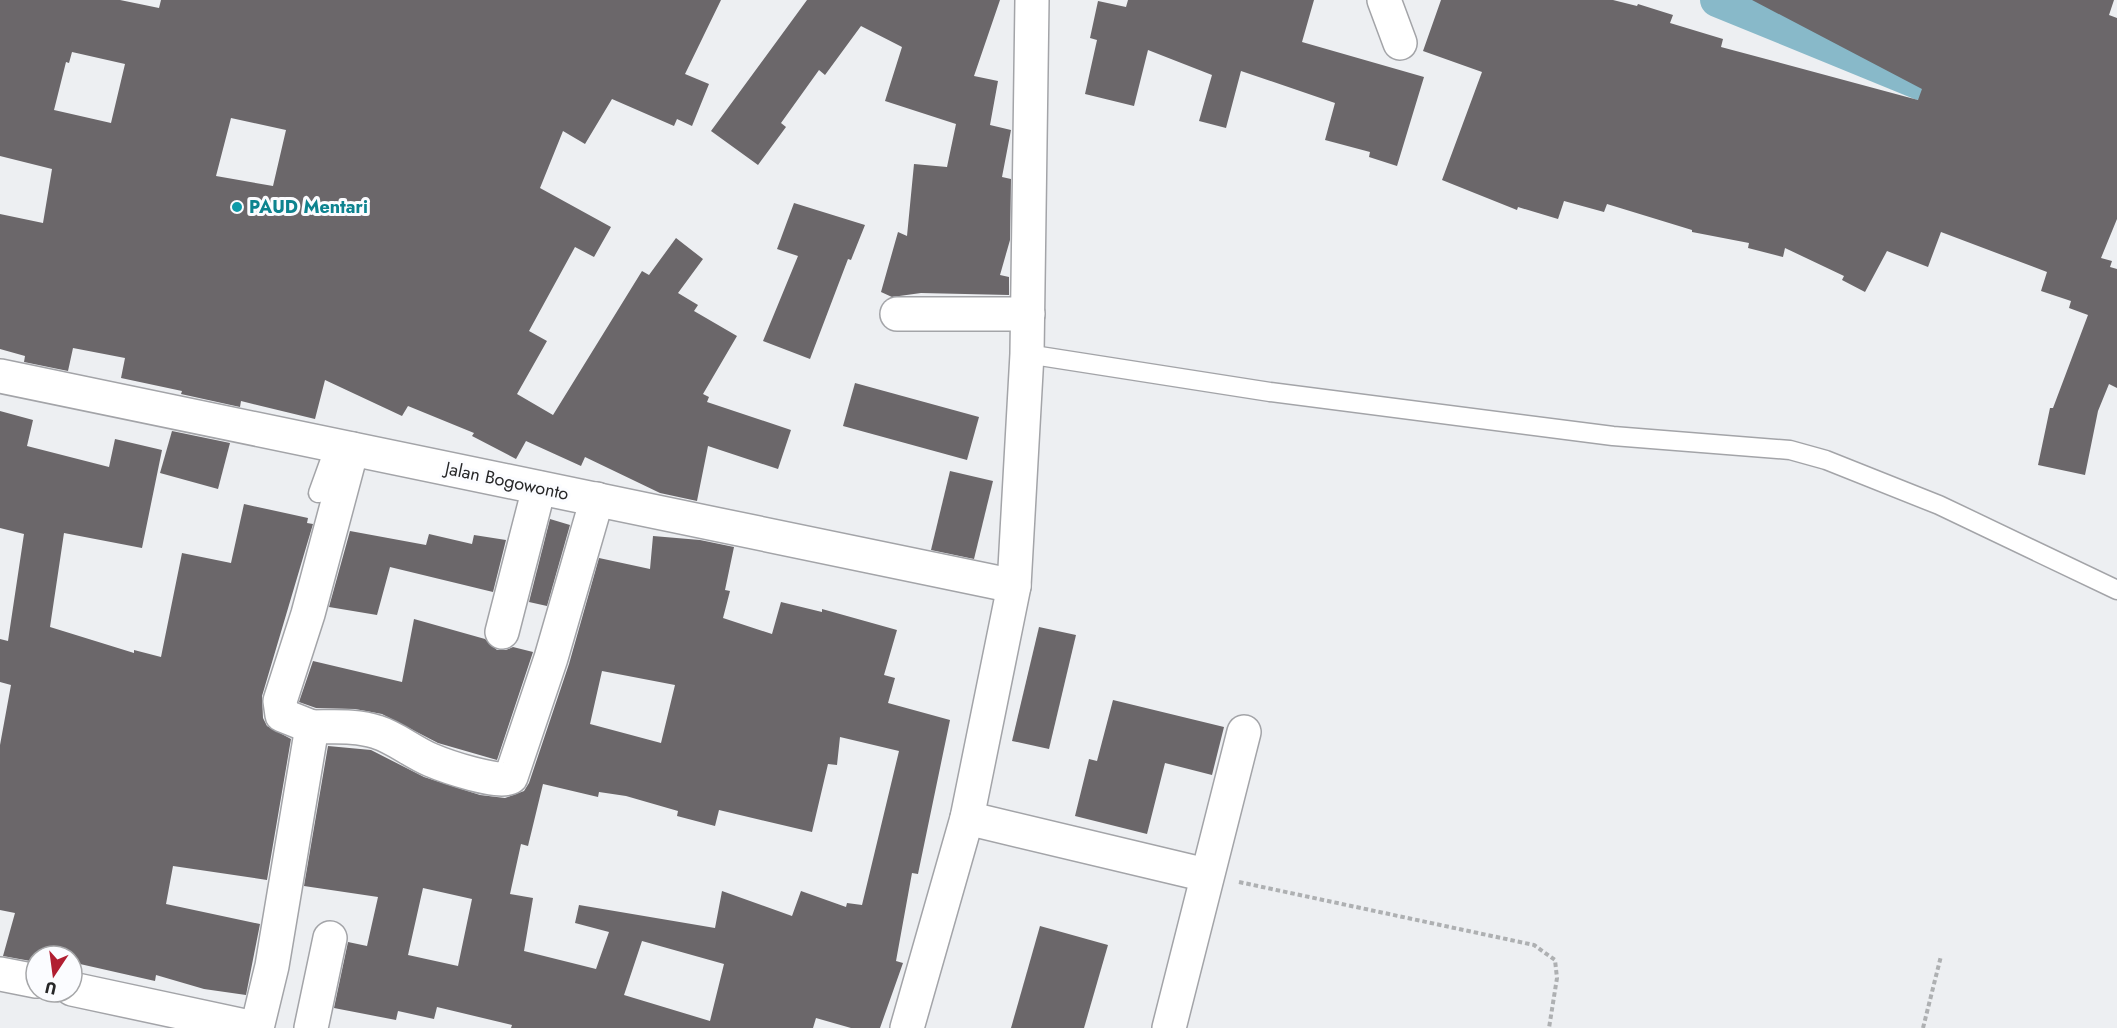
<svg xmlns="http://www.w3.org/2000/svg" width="2117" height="1028" font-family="Jost,sans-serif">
	<rect width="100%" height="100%" fill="#edeff2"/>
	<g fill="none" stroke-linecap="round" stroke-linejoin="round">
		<!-- canal -->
		<path stroke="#88b9c9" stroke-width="34" d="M 1717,0 L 1920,83"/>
	</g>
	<!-- building -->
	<g fill="#6b676a" fill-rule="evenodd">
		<path d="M 0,0 L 120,0 L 159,8 L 161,0 L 721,0 L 685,74 L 709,84 L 692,126 L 677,119 L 674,126 L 612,99 L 585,144 L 563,131 L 540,188 L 611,227 L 594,257 L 575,247 L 529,331 L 547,341 L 517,394 L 553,415 L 642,271 L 649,275 L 676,238 L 703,259 L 678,293 L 698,305 L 694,311 L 737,336 L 703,394 L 709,397 L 707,402 L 791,430 L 778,469 L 708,446 L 697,501 L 660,493 L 585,457 L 581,466 L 526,441 L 516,459 L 472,436 L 474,433 L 408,406 L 402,416 L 325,380 L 315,419 L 241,401 L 240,407 L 181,394 L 182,391 L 121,378 L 125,358 L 73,348 L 68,371 L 24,362 L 25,356 L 0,349 L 0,214 L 43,223 L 52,169 L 0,156 ZM 72,52 L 125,64 L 111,123 L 54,110 L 66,62 L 69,63 ZM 231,118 L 286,130 L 273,186 L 216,176 Z"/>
		<path d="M 807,0 L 1000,0 L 974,76 L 998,81 L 990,125 L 1011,130 L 1002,177 L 1011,179 L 1010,240 L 1000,275 L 1009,277 L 1009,295 L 921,293 L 892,297 L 881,292 L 898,232 L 907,236 L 914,164 L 947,167 L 956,124 L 885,101 L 902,47 L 861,26 L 825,75 L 819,70 L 781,123 L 786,127 L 758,165 L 711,131 Z"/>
		<path d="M 1128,0 L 1314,0 L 1302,42 L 1424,77 L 1397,166 L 1369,157 L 1370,152 L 1325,140 L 1335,103 L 1241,71 L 1226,128 L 1199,121 L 1212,75 L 1148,50 L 1134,106 L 1085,94 L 1097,40 L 1090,38 L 1098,1 L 1126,7 Z"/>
		<path d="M 1441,0 L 1613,0 L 1637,6 L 1638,4 L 1673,15 L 1670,23 L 1723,39 L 1721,47 L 1918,100 L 1922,89 L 1752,0 L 2114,0 L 2109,15 L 2117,18 L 2117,219 L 2101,258 L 2112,261 L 2110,267 L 2117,269 L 2117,388 L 2109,384 L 2098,411 L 2085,475 L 2038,465 L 2050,408 L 2053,408 L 2088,315 L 2069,308 L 2071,301 L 2041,291 L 2047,272 L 1941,232 L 1928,267 L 1887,251 L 1865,292 L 1842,280 L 1844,276 L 1785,248 L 1783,257 L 1748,248 L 1749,243 L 1692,232 L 1692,230 L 1607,204 L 1604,212 L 1564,201 L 1558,219 L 1518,207 L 1517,210 L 1442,180 L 1482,72 L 1423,51 Z"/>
		<path d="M 794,203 L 865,225 L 851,260 L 848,259 L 810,359 L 763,341 L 798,256 L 777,249 Z"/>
		<path d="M 855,383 L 979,417 L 967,460 L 843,426 Z"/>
		<path d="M 0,411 L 33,420 L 27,446 L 109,467 L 115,439 L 162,450 L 142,548 L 64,533 L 50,627 L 134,653 L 134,650 L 161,657 L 182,553 L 231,563 L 244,504 L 308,518 L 307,523 L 313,524 L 262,696 L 263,718 L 267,726 L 291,739 L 267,880 L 173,866 L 166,904 L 260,924 L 246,995 L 204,989 L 156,975 L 155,981 L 80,964 L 78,971 L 72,971 L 72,956 L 36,956 L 36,962 L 3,956 L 15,913 L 0,910 L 0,745 L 11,685 L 0,682 L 0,639 L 8,641 L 24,534 L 0,528 Z"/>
		<path d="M 172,431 L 230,443 L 218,489 L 160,473 Z"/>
		<path d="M 950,471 L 993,481 L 974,559 L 931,550 Z"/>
		<path d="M 550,519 L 570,525 L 547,606 L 529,602 Z"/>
		<path d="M 350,531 L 426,545 L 429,534 L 472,544 L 474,535 L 506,540 L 493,592 L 390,567 L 377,615 L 329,607 Z"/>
		<path d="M 653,536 L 700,540 L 734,547 L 725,590 L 730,591 L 723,618 L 772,634 L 781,602 L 822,612 L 822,609 L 897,630 L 884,675 L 895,678 L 888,703 L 950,720 L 918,874 L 912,873 L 896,961 L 903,963 L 880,1028 L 851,1028 L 816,1018 L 813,1028 L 511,1028 L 512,1025 L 437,1007 L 434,1019 L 398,1011 L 396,1020 L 334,1008 L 348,942 L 367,946 L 378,897 L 304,886 L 328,746 L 371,750 L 424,777 L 480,795 L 505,798 L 524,791 L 529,783 L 569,664 L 599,558 L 650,569 ZM 602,671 L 675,685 L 661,743 L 590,724 ZM 840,737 L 899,751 L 862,905 L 847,903 L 846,907 L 801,891 L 792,916 L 722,891 L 715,928 L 579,905 L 575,923 L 609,932 L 596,969 L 524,951 L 533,898 L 510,894 L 521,844 L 528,846 L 543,784 L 598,797 L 599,792 L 626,796 L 678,811 L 677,816 L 715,826 L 719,810 L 812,832 L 828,764 L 837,765 ZM 423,888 L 472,899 L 458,966 L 408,955 ZM 642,941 L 724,964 L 710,1021 L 624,995 Z"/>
		<path d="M 414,619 L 485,639 L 497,650 L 506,650 L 513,647 L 533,652 L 497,760 L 438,743 L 382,714 L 355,709 L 316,708 L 299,702 L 313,661 L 402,682 Z"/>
		<path d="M 1039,627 L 1076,635 L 1049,749 L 1012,741 Z"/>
		<path d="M 1113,700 L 1224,727 L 1212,775 L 1165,763 L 1147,834 L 1075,816 L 1089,759 L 1097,761 Z"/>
		<path d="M 1040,926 L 1108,945 L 1084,1028 L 1011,1028 Z"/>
	</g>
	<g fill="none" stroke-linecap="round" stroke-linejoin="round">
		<!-- service casing -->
		<g stroke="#a3a4a8" stroke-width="21">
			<g id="service">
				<path d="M 1027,354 L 1270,392 L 1613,436 L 1790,450 L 1826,460 L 1939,505 L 2117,590"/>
				<path d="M 318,493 L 335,446"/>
			</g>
		</g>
		<!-- minor casing -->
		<g stroke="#a3a4a8" stroke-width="36">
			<g id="minor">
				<path d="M 1384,0 L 1400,43"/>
				<path d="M 897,314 L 1028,314"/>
				<path d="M 0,376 L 1014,586"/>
				<path d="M 502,632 L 539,488"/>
				<path d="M 312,727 L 282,715 L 280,701 L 308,614 L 352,449"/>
				<path d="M 967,818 L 1206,875"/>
				<path d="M 0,974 L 36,981"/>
				<path d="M 72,989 L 254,1028"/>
				<path d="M 257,1028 L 272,966 L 312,727 C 333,727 357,725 377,732 C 396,738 412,752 431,760 C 445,766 500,785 511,777 L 551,658 L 597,499"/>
				<path d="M 311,1028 L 330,938"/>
				<path d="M 907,1028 L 967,818 L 1014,586 L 1027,354 L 1032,0"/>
				<path d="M 1169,1028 L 1244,732"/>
			</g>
		</g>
		<!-- path -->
		<g stroke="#aeb0b2" stroke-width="4" stroke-dasharray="4.5 3" stroke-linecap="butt">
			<path d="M 1239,882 L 1534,945 L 1555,960 L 1557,978 L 1549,1028"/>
			<path d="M 1923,1028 L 1941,956"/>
		</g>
		<!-- service -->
		<use href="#service" stroke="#fff" stroke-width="18"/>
		<!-- minor -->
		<use href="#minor" stroke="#fff" stroke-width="33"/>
	</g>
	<!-- markers -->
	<circle fill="#0f9aa8" stroke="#fbfcff" stroke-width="2" cx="237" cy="207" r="6"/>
	<g text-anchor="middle" stroke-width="6" stroke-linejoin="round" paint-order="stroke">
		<!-- culture labels -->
		<g font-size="18" font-weight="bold" fill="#0d838f" stroke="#fbfcff" text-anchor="start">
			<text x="249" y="213">PAUD Mentari</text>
		</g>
		<!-- street labels -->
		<g font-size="18" fill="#272728" stroke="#fbfcff">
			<text transform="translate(507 481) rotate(12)" y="6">Jalan Bogowonto</text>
		</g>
	</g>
	<!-- north arrow -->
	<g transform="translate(54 974) rotate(193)"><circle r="28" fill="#fbfcff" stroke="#a6a7a9" stroke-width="1.5"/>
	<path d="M0-4.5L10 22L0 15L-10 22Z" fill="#b11e31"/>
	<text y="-9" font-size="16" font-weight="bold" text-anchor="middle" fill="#272728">U</text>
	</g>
</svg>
